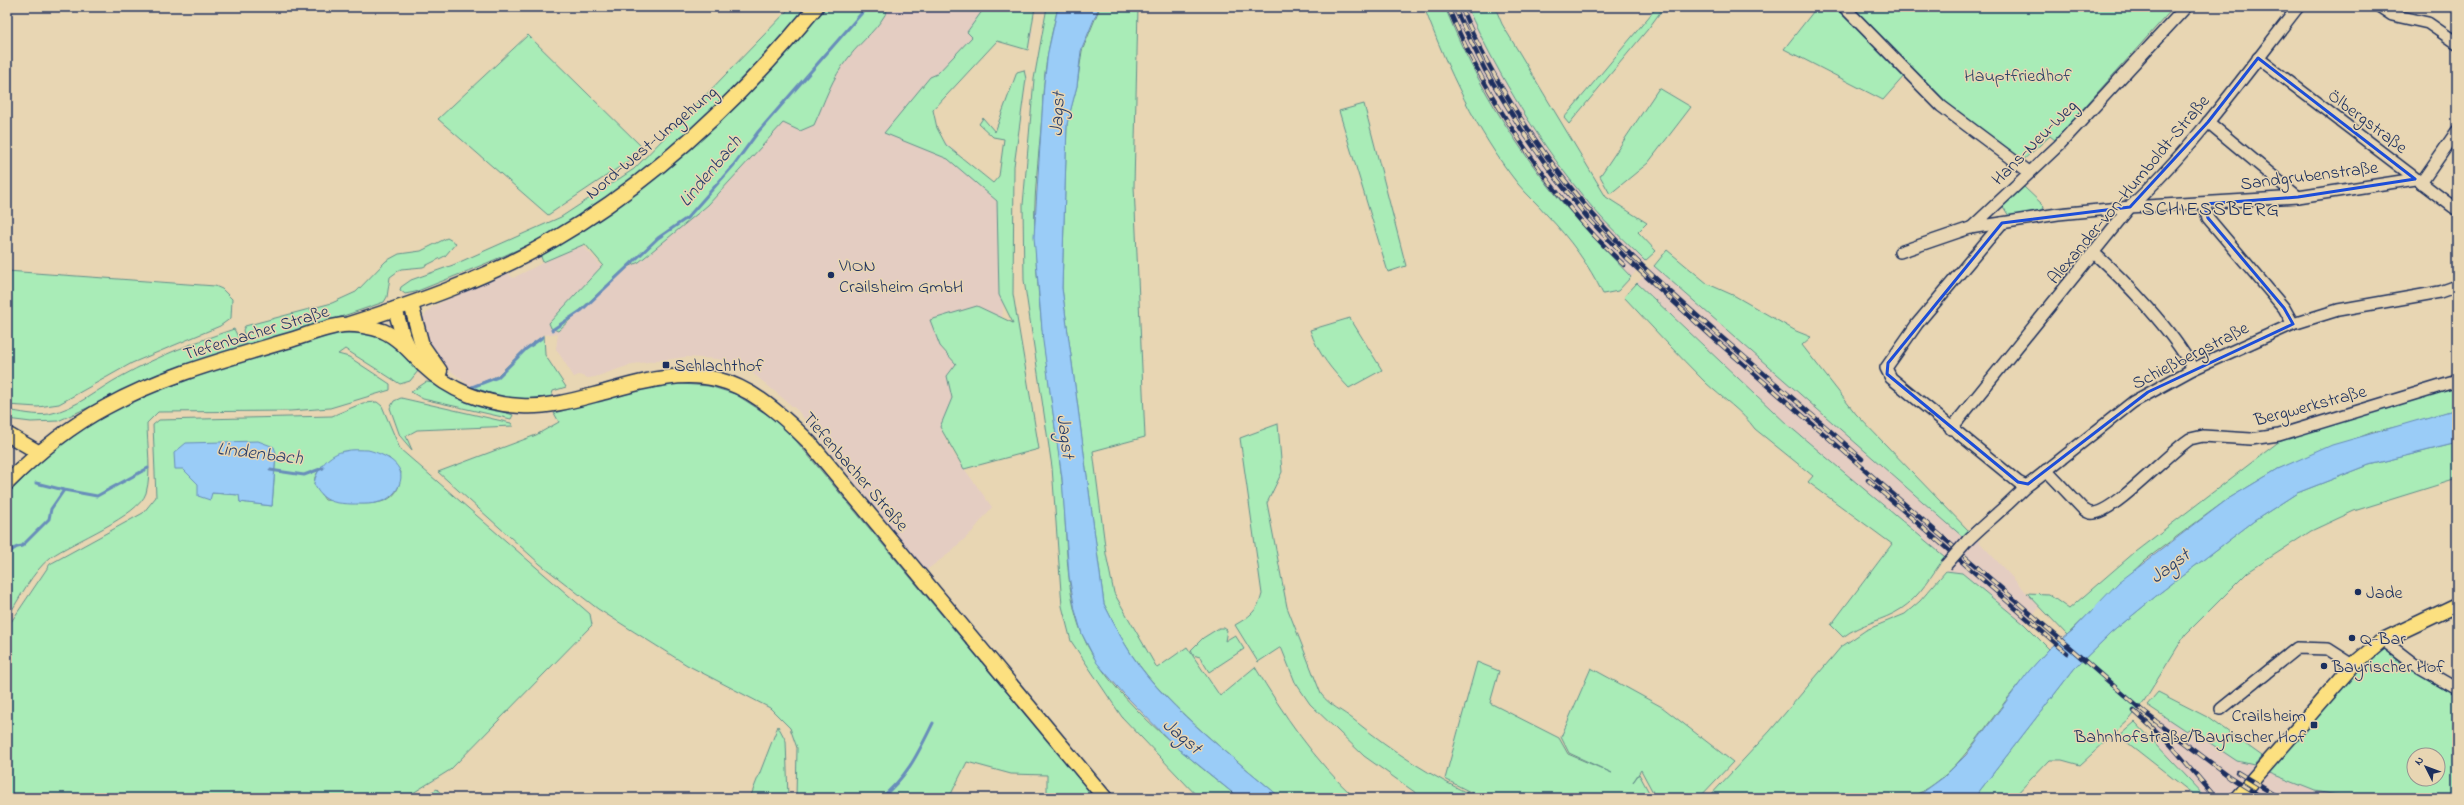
<svg xmlns="http://www.w3.org/2000/svg" width="2464" height="805" font-family="'Indie Flower',sans-serif">
	<rect width="100%" height="100%" fill="#e8d6b3"/>
	<filter id="ink" filterUnits="userSpaceOnUse"><feTurbulence type="fractalNoise" baseFrequency=".025" numOctaves="2"/><feDisplacementMap in="SourceGraphic" scale="8" xChannelSelector="R" yChannelSelector="G"/><feConvolveMatrix kernelMatrix="1 2 1 2 8 2 1 2 1" color-interpolation-filters="sRGB"/></filter>
	<g filter="url(#ink)">
		<!-- built -->
		<g fill="#e4cdc2">
			<path d="M 869,7 L 1013,7 L 1014,23 L 1033,32 L 1028,48 L 997,40 L 923,121 L 1011,204 L 1010,242 L 1002,319 L 976,306 L 940,346 L 956,364 L 947,376 L 952,398 L 940,428 L 955,456 L 992,507 L 972,532 L 947,555 L 925,571 L 798,411 L 744,366 L 718,359 L 686,357 L 633,364 L 595,377 L 588,378 L 579,375 L 574,377 L 556,349 L 558,333 L 544,335 L 526,348 L 497,376 L 471,387 L 438,361 L 424,334 L 423,317 L 432,307 L 507,272 L 513,278 L 581,243 L 615,281 L 659,240 Z"/>
			<path d="M 1445,7 L 1467,7 L 1484,44 L 1524,114 L 1553,158 L 1593,208 L 1645,261 L 1631,277 L 1577,220 L 1544,180 L 1510,132 L 1476,74 Z"/>
			<path d="M 1654,266 L 1963,537 L 1969,531 L 2040,607 L 2024,624 L 1962,573 L 1946,571 L 1945,557 L 1789,426 L 1637,283 Z"/>
			<path d="M 2165,712 L 2209,719 L 2315,791 L 2354,798 L 2207,798 L 2150,737 Z"/>
		</g>
		<!-- green -->
		<g fill="#a9ecb7" stroke="#628e8a" fill-rule="evenodd">
			<path d="M 791,7 L 807,7 C 732,89 656,176 557,230 C 511,255 462,273 415,292 L 405,294 L 400,290 L 401,287 L 411,280 L 453,265 L 561,217 L 634,169 Z"/>
			<path d="M 826,7 L 889,7 C 880,28 862,40 849,57 C 831,79 825,101 814,125 L 800,131 L 783,123 L 708,205 L 639,262 L 624,269 L 558,331 L 551,328 L 549,323 L 603,265 L 585,244 L 543,262 L 539,252 L 746,92 Z"/>
			<path d="M 985,7 L 1035,7 L 1028,50 L 997,41 L 933,110 L 937,128 L 946,145 L 993,183 L 999,176 L 1004,139 L 993,137 L 979,124 L 983,118 L 995,132 L 1017,72 L 1024,70 L 1026,79 L 1014,166 L 1013,294 L 1039,449 L 964,469 L 940,427 L 952,398 L 947,376 L 956,364 L 940,346 L 930,320 L 977,306 L 1013,323 L 999,295 L 997,201 L 948,159 L 884,133 L 930,77 L 937,74 L 972,37 L 967,32 Z"/>
			<path d="M 1047,7 L 1058,7 C 1052,32 1046,57 1044,83 C 1042,98 1043,112 1041,127 C 1038,164 1033,202 1035,239 C 1038,320 1052,399 1062,480 C 1068,530 1063,586 1082,634 C 1106,694 1188,757 1239,798 L 1199,798 L 1122,717 L 1071,641 L 1062,606 L 1052,467 L 1024,280 L 1023,205 L 1034,79 Z"/>
			<path d="M 1100,7 L 1138,7 L 1134,186 L 1145,437 L 1093,451 L 1106,554 L 1114,593 L 1157,668 L 1187,647 L 1220,696 L 1255,667 C 1284,715 1314,760 1355,798 L 1281,798 C 1230,754 1159,702 1125,644 C 1117,631 1111,617 1104,604 L 1062,288 L 1067,123 L 1077,86 L 1082,51 Z"/>
			<path d="M 1424,7 L 1445,7 C 1469,68 1504,128 1544,180 C 1570,214 1601,245 1631,277 L 1618,291 L 1603,294 C 1589,265 1570,239 1547,215 C 1538,204 1527,195 1518,184 C 1476,131 1448,70 1424,7 Z"/>
			<path d="M 1467,7 L 1495,7 L 1502,24 L 1606,197 L 1647,223 L 1638,232 L 1656,251 L 1645,261 C 1627,243 1608,226 1592,207 C 1541,146 1500,79 1467,7 Z"/>
			<path d="M 1657,7 L 1664,7 L 1648,29 L 1569,124 L 1564,118 Z"/>
			<path d="M 1817,7 L 1839,7 L 1905,75 L 1883,100 L 1784,49 Z"/>
			<path d="M 1850,7 L 2174,7 L 2055,140 L 2050,136 L 2021,162 L 1944,102 Z"/>
			<path d="M 528,35 L 643,148 L 636,156 L 548,215 L 438,119 Z"/>
			<path d="M 1659,88 L 1691,107 L 1648,163 L 1610,194 L 1600,176 Z"/>
			<path d="M 1364,104 L 1406,266 L 1388,272 L 1339,111 Z"/>
			<path d="M 2023,186 L 2044,206 L 2043,210 L 2009,216 L 2002,205 Z"/>
			<path d="M 447,238 L 456,243 L 445,256 L 423,267 L 401,269 L 390,277 L 387,297 L 384,302 L 125,391 L 58,421 L 31,422 L 7,419 L 7,410 C 20,412 36,416 49,414 C 78,408 97,389 122,376 C 158,356 195,342 234,329 L 240,341 L 245,339 L 243,330 L 245,326 L 332,303 L 356,292 L 386,261 L 399,254 L 421,251 Z"/>
			<path d="M 1667,250 L 1708,284 L 1735,296 L 1796,331 L 1811,337 L 1802,345 L 1856,414 L 1969,531 L 1963,537 L 1654,266 Z"/>
			<path d="M 7,271 L 215,286 L 222,289 L 232,299 L 231,318 L 220,326 L 132,363 L 59,404 L 38,407 L 7,405 Z"/>
			<path d="M 1637,283 L 1789,426 L 1945,557 C 1932,574 1920,597 1901,609 C 1883,621 1861,623 1843,637 L 1831,625 L 1892,544 L 1808,482 L 1813,476 L 1755,429 C 1742,411 1722,398 1706,383 C 1678,355 1651,326 1624,297 Z"/>
			<path d="M 1350,318 L 1382,370 L 1349,388 C 1332,370 1318,354 1310,330 Z"/>
			<path d="M 341,333 C 371,333 380,332 402,352 C 409,358 414,363 418,371 L 410,381 L 400,384 L 345,349 L 338,354 L 349,357 L 390,384 L 390,390 L 330,408 L 290,411 L 158,412 L 147,423 C 147,445 152,472 146,493 C 139,516 72,542 51,557 C 32,572 20,598 7,618 L 7,495 C 34,467 64,438 98,419 C 143,394 193,377 242,361 C 274,350 308,337 341,333 Z"/>
			<path d="M 544,335 L 545,355 L 566,387 L 553,391 L 551,398 L 510,399 L 471,387 L 497,376 L 526,348 Z"/>
			<path d="M 426,382 L 435,383 L 491,408 L 513,415 L 511,419 L 423,399 L 411,392 Z"/>
			<path d="M 667,383 L 709,386 L 735,394 L 782,424 L 1095,798 L 1047,798 L 1047,775 L 1011,774 L 967,762 L 949,798 L 796,798 L 797,748 L 790,728 L 770,708 L 687,665 L 598,609 L 540,564 L 438,472 L 536,435 L 559,422 L 554,413 Z"/>
			<path d="M 2457,388 L 2457,409 L 2409,424 L 2373,432 L 2278,469 L 2228,499 L 2145,560 L 2067,635 L 2027,593 L 2048,594 L 2069,609 L 2135,552 L 2281,440 L 2386,406 Z"/>
			<path d="M 401,398 L 511,423 L 513,426 L 417,430 L 406,436 L 412,450 L 400,436 L 390,408 L 394,401 Z"/>
			<path d="M 377,402 L 382,406 L 400,449 L 590,614 L 592,625 L 450,770 L 405,798 L 7,798 L 7,628 L 50,564 L 143,513 L 156,497 L 153,425 L 159,420 L 332,416 L 363,403 ZM 276,453 L 272,506 L 240,502 L 240,495 L 212,493 L 183,469 ZM 330,458 L 389,458 L 401,472 C 400,477 400,483 398,488 C 388,513 345,501 325,500 L 314,484 L 315,477 L 320,468 Z"/>
			<path d="M 1278,424 L 1282,472 L 1267,503 L 1287,607 L 1321,694 C 1330,706 1343,711 1354,720 C 1395,753 1430,776 1478,798 L 1423,798 L 1364,756 L 1310,704 L 1295,682 L 1281,647 L 1258,662 L 1235,625 C 1249,617 1258,611 1262,594 L 1240,438 Z"/>
			<path d="M 2457,443 L 2457,479 L 2354,511 L 2311,531 L 2248,572 L 2185,635 L 2144,701 L 2130,719 L 2080,765 L 2062,760 L 2049,760 L 2013,798 L 1974,798 L 2074,669 L 2111,633 L 2161,592 L 2254,521 L 2297,493 L 2369,465 Z"/>
			<path d="M 1946,571 L 1962,573 L 2024,624 L 2049,649 C 2030,670 2012,692 1995,715 C 1970,748 1948,783 1908,798 L 1708,798 L 1770,731 L 1841,647 L 1866,630 L 1905,614 L 1920,601 Z"/>
			<path d="M 1219,628 L 1224,628 L 1227,630 L 1225,641 L 1235,635 L 1244,649 L 1209,672 L 1200,657 L 1193,655 L 1191,650 L 1203,638 Z"/>
			<path d="M 2386,647 L 2396,659 L 2457,693 L 2457,798 L 2354,798 L 2315,791 L 2267,772 L 2364,661 ZM 2414,755 L 2438,755 L 2438,779 L 2414,779 Z"/>
			<path d="M 1477,662 L 1499,671 L 1490,703 L 1559,738 L 1568,754 L 1612,773 L 1569,753 L 1561,737 L 1591,668 L 1662,707 L 1733,762 L 1699,798 L 1656,798 L 1641,770 L 1633,782 L 1639,774 L 1652,798 L 1482,798 L 1445,779 Z"/>
			<path d="M 2158,692 L 2209,718 L 2262,756 L 2254,765 L 2237,761 L 2189,729 L 2186,731 L 2147,705 Z"/>
			<path d="M 2135,722 L 2207,798 L 2198,798 L 2119,736 Z"/>
			<path d="M 778,726 L 786,741 L 788,798 L 750,798 Z"/>
			<path d="M 437,789 L 445,798 L 421,798 Z"/>
		</g>
		<!-- water -->
		<g fill="#9accf7" stroke="#678dba">
			<path d="M 1058,7 L 1099,7 L 1081,51 L 1077,86 L 1067,124 L 1062,288 L 1104,604 C 1111,617 1117,631 1125,644 C 1158,702 1230,754 1281,798 L 1239,798 L 1174,745 L 1124,694 L 1097,663 L 1082,634 L 1075,610 L 1069,576 L 1062,478 L 1043,341 L 1034,237 L 1044,84 L 1048,52 Z"/>
			<path d="M 2457,409 L 2457,443 L 2369,465 L 2297,493 L 2254,521 L 2161,592 L 2111,633 L 2074,669 L 1974,798 L 1908,798 L 1922,793 L 1944,777 L 1966,755 L 2029,671 L 2049,649 L 2072,631 L 2119,582 L 2228,499 L 2278,469 L 2332,445 Z"/>
			<path d="M 258,441 L 274,447 L 276,453 L 272,506 L 240,502 L 239,495 L 212,493 L 210,500 L 198,496 L 198,484 L 183,469 L 175,469 L 174,453 L 186,443 Z"/>
			<path d="M 368,450 C 384,454 408,465 399,485 C 397,491 390,498 385,500 C 374,505 363,504 351,504 C 333,503 323,502 314,484 C 316,469 330,453 345,451 C 352,449 361,450 368,450 Z"/>
		</g>
		<g fill="none" stroke-linecap="round" stroke-linejoin="round">
			<!-- stream -->
			<g stroke="#678dba" stroke-width="3">
				<path d="M 552,330 L 582,310 L 658,238 L 687,218 L 733,166 L 758,132 L 867,7"/>
				<path d="M 472,387 L 498,377 L 526,349 L 543,337"/>
				<path d="M 270,470 L 304,475 L 323,468"/>
				<path d="M 36,483 L 64,490 L 97,496 L 148,468"/>
				<path d="M 7,559 C 9,551 14,547 22,546 L 49,519 L 51,509 L 64,490"/>
				<path d="M 881,798 C 908,776 918,753 933,723"/>
			</g>
			<!-- minor casing -->
			<g stroke="#1b2f5e" stroke-width="14">
				<g id="minor">
					<path d="M 1844,7 L 1941,106 L 2029,172"/>
					<path d="M 2380,7 L 2392,15 L 2428,23 L 2457,43"/>
					<path d="M 2258,58 L 2457,210"/>
					<path d="M 2208,122 L 2298,197"/>
					<path d="M 2421,183 L 2457,131"/>
					<path d="M 2204,204 L 2208,218 L 2284,308 L 2293,324"/>
					<path d="M 2002,223 L 1917,324 L 1886,368 L 1891,378 L 2018,482 L 2024,485"/>
					<path d="M 1971,228 L 2059,145 L 2186,7"/>
					<path d="M 1900,252 L 1970,228 L 2058,214 L 2130,207 L 2298,197 L 2415,179"/>
					<path d="M 2094,253 C 2126,282 2173,331 2193,369"/>
					<path d="M 1951,429 L 2130,207 C 2193,148 2245,75 2298,7"/>
					<path d="M 2046,470 L 2083,509 C 2086,511 2089,514 2094,513 C 2116,511 2168,453 2190,439 L 2203,436 L 2251,439 L 2279,435 L 2457,381"/>
					<path d="M 1967,541 C 1983,525 2000,512 2016,496 C 2023,490 2024,487 2032,482 L 2133,402 L 2193,369 L 2293,324 L 2338,310 L 2440,292 L 2457,286"/>
					<path d="M 2383,640 L 2414,664 L 2457,689"/>
					<path d="M 2221,709 L 2297,648 L 2328,649 L 2353,665"/>
				</g>
			</g>
			<!-- major casing -->
			<g stroke="#1b2f5e" stroke-width="17">
				<g id="major">
					<path d="M 411,304 L 422,345 L 440,371"/>
					<path d="M 395,309 L 402,333 L 409,348"/>
					<path d="M 349,324 C 419,302 490,277 553,240 C 655,181 742,97 816,7"/>
					<path d="M 7,434 L 38,452"/>
					<path d="M 7,483 C 37,453 68,427 106,407 C 162,376 226,359 287,341 C 305,336 325,327 343,325 C 355,324 372,327 383,331 C 399,338 412,354 424,366 C 450,391 485,404 521,406 C 550,408 578,399 605,392 C 702,363 738,370 810,443 L 1105,798"/>
					<path d="M 2237,798 L 2353,665 L 2383,640 L 2457,605"/>
				</g>
			</g>
			<!-- minor -->
			<use href="#minor" stroke="#e8d6b3" stroke-width="11"/>
			<!-- major -->
			<use href="#major" stroke="#fce080" stroke-width="14"/>
			<!-- rail casing -->
			<g stroke="#1b2f5e" stroke-width="4.5">
				<g id="rail">
					<path d="M 1448,7 C 1486,98 1551,198 1624,265"/>
					<path d="M 1454,7 L 1485,70 L 1521,129 L 1552,173 L 1587,217 L 1626,258 L 1710,335 L 2145,713 L 2230,777 L 2263,798"/>
					<path d="M 1461,7 C 1497,93 1564,189 1630,254 C 1704,326 1786,390 1862,459"/>
					<path d="M 1868,480 L 2067,653"/>
					<path d="M 2134,711 L 2170,744 L 2216,798"/>
					<path d="M 2237,772 L 2280,798"/>
				</g>
			</g>
			<!-- rail -->
			<use href="#rail" stroke="#e8d6b3" stroke-width="3" stroke-dasharray="9" stroke-linecap="butt"/>
			<!-- minor-bridge casing -->
			<g stroke="#1b2f5e" stroke-width="14" stroke-linecap="butt">
				<path id="minor-bridge" d="M 1946,565 L 1967,541"/>
			</g>
			<!-- minor-bridge -->
			<use href="#minor-bridge" stroke="#e8d6b3" stroke-width="11"/>
		</g>
	</g>
	<!-- marked area -->
	<path fill="none" stroke="#1d4ed8" stroke-width="3" stroke-linejoin="round" d="M 2258,58 L 2415,179 L 2298,197 L 2204,204 L 2208,218 L 2284,308 L 2293,324 L 2148,392 L 2028,484 L 2018,482 L 1887,374 L 1888,363 L 2002,223 L 2130,207 L 2208,122 Z"/>
	<!-- markers -->
	<g fill="#1b2f5e" stroke="#e8d6b3" stroke-width="1.5">
		<circle cx="831" cy="275" r="4"/>
		<rect x="662" y="361" width="8" height="8" rx="2"/>
		<circle cx="2358" cy="592" r="4"/>
		<circle cx="2352" cy="638" r="4"/>
		<circle cx="2324" cy="666" r="4"/>
		<rect x="2310" y="721" width="8" height="8" rx="2"/>
	</g>
	<g text-anchor="middle" stroke-width="3" stroke-linejoin="round" paint-order="stroke">
		<!-- park labels -->
		<g font-size="18" fill="#294267" stroke="#e8d6b3">
			<text x="2018" y="81">Hauptfriedhof</text>
		</g>
		<!-- street labels -->
		<g font-size="18" fill="#1b2f5e" stroke="#e8d6b3">
			<text transform="translate(2368 121) rotate(37)" y="6">Ölbergstraße</text>
			<text transform="translate(651 142) rotate(-40)" y="6">Nord-West-Umgehung</text>
			<text transform="translate(2034 142) rotate(-45)" y="6">Hans-Neu-Weg</text>
			<text transform="translate(2309 175) rotate(-7)" y="6">Sandgrubenstraße</text>
			<text transform="translate(2128 189) rotate(-50)" y="6">Alexander-von-Humboldt-Straße</text>
			<text transform="translate(256 332) rotate(-17)" y="6">Tiefenbacher Straße</text>
			<text transform="translate(2190 355) rotate(-27)" y="6">Schießbergstraße</text>
			<text transform="translate(2310 405) rotate(-15)" y="6">Bergwerkstraße</text>
			<text transform="translate(856 471) rotate(49)" y="6">Tiefenbacher Straße</text>
		</g>
		<!-- poi labels -->
		<g font-size="18" fill="#1b2f5e" stroke="#e8d6b3" text-anchor="start">
			<text x="839" y="271">VION<tspan x="839" dy="21">Crailsheim GmbH</tspan></text>
			<text x="674" y="371">Schlachthof</text>
			<text x="2366" y="598">Jade</text>
			<text x="2360" y="644">Q-Bar</text>
			<text x="2332" y="672">Bayrischer Hof</text>
			<text x="2306" y="721" text-anchor="end">Crailsheim<tspan x="2306" dy="21">Bahnhofstraße/Bayrischer Hof</tspan></text>
		</g>
		<!-- water labels -->
		<g font-size="19" font-style="italic" fill="#283f6d" stroke="#e8d6b3">
			<text transform="translate(1056 114) rotate(-87)" y="7">Jagst</text>
			<text transform="translate(709 170) rotate(-50)" y="7">Lindenbach</text>
			<text transform="translate(1067 436) rotate(83)" y="7">Jagst</text>
			<text transform="translate(260 452) rotate(7)" y="7">Lindenbach</text>
			<text transform="translate(2169 565) rotate(-37)" y="7">Jagst</text>
			<text transform="translate(1183 735) rotate(40)" y="7">Jagst</text>
		</g>
		<!-- quarter labels -->
		<g font-size="20" letter-spacing="1" fill="#1b2f5e" stroke="#e8d6b3">
			<text x="2211" y="215">SCHIESSBERG</text>
		</g>
	</g>
	<!-- margin -->
	<rect width="2464" height="805" fill="none" stroke="#e8d6b3" stroke-width="24"/>
	<rect x="12" y="12" width="2440" height="781" fill="none" stroke="#1b2f5e" stroke-width="1.5" filter="url(#ink)"/>
	<!-- north arrow -->
	<g transform="translate(2426 767) rotate(312)"><circle r="19" fill="#e8d6b3" stroke="#969391"/>
	<path d="M0-3L7 15L0 10L-7 15Z" fill="#1b2f5e"/>
	<text y="-6" font-size="11" font-weight="bold" text-anchor="middle" fill="#1b2f5e">N</text>
	</g>
</svg>
